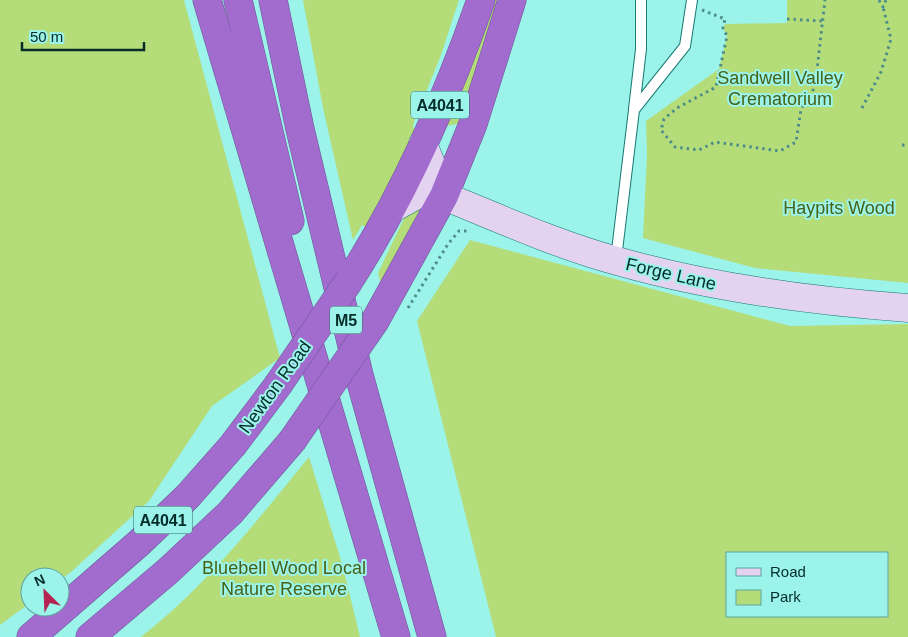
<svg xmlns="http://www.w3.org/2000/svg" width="908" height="637" font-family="Helvetica,sans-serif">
	<rect width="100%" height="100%" fill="#9bf3ea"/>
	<!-- green -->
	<g fill="#b4dd7a" fill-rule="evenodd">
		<path d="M 0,0 L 184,0 L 280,358 L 212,406 L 149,501 L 71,572 L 60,580 L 60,577 L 30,577 L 30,603 L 0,625 Z"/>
		<path d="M 303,0 L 459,0 L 441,55 L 414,122 L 413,127 L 419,130 L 368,229 L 362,225 L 353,240 L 323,108 Z"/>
		<path d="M 487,0 L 506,0 L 462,123 L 442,127 Z"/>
		<path d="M 787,0 L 908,0 L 908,283 L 755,268 L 643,238 L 647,154 L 646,121 L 719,69 L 727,36 L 723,28 L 725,24 L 787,23 Z"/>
		<path d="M 433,195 L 382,288 L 378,273 L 409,208 Z"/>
		<path d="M 470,240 L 790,326 L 908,324 L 908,637 L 496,637 L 417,321 ZM 727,553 L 887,553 L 887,616 L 727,616 Z"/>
		<path d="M 309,457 L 343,567 L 360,637 L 141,637 C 206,586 257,521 309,457 Z"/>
	</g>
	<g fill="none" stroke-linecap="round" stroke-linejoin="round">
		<!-- lane casing -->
		<g stroke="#167a73" stroke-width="12">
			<g id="lane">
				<path d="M 634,109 L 641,49 L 641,0"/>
				<path d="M 616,259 L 634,110 L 685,46 L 692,0"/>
			</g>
		</g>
		<!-- secondary casing -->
		<g stroke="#167a73" stroke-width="29">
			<g id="secondary">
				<path d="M 423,144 L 444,196"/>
				<path d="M 393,208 L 422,192 L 444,196 C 501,219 558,245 617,261 C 712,288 810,301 908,308"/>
			</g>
		</g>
		<!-- highway casing -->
		<g stroke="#6a5694" stroke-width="29">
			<g id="highway">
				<path d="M 207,0 L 396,637"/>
				<path d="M 238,0 L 290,221"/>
				<path d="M 273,0 L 300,129 L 359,375 L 432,637"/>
				<path d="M 349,281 C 405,194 447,98 481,0"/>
				<path d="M 375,321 L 444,196 L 473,124 L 512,0"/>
				<path d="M 31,637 L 139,543 L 188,496 L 233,445 L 278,385"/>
				<path d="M 90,637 L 168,571 L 230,513 L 292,441"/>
			</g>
		</g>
		<!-- path -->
		<g stroke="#4e8d87" stroke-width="3" stroke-dasharray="2.5 4" stroke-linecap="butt">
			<path d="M 879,0 L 883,7 L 886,0"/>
			<path d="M 702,10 L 725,19 L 723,28 L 727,36 L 716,87 L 677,108 L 664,119 L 661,130 L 675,147 L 699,150 L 715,142 L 780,151 L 796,142 L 801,109 L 815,87 L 825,0"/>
			<path d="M 787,19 L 822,21"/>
			<path d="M 862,108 L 881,72 L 891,39 L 883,7"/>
			<path d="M 902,145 L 908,145"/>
			<path d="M 408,308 L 448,244 L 459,231 L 470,231"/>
		</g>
		<!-- lane -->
		<use href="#lane" stroke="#fff" stroke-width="10"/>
		<!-- secondary -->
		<use href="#secondary" stroke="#e3d3f0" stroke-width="28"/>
		<!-- highway -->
		<use href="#highway" stroke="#a16cce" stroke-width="28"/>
		<!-- highway-bridge casing -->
		<g stroke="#6a5694" stroke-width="29" stroke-linecap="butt">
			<g id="highway-bridge">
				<path d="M 278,385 L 349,281"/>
				<path d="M 292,441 L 375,321"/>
			</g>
		</g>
		<!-- highway-bridge -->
		<use href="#highway-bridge" stroke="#a16cce" stroke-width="28"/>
	</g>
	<g text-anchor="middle" stroke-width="4" stroke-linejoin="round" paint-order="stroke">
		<!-- shield labels -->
		<g fill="#9bf3ea" stroke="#316863" stroke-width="1">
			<rect x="411" y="91.5" width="58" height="27" rx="4"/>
			<rect x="330" y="306.5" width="32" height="27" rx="4"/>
			<rect x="134" y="506.5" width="58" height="27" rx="4"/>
		</g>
		<g font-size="16" font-weight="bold" fill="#042c29">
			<text x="440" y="111">A4041</text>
			<text x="346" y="326">M5</text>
			<text x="163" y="526">A4041</text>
		</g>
		<!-- park labels -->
		<g font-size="18" fill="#476217" stroke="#9bf3ea">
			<text x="780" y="84">Sandwell Valley<tspan x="780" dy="21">Crematorium</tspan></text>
			<text x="839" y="214">Haypits Wood</text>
			<text x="284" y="574">Bluebell Wood Local<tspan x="284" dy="21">Nature Reserve</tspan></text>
		</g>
		<!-- street labels -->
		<g font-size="18" fill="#042c29" stroke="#9bf3ea">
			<text transform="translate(671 274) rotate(13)" y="6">Forge Lane</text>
			<text transform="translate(275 387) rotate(-54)" y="6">Newton Road</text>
		</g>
	</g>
	<!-- legend -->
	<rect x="726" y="552" width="162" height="65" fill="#9bf3ea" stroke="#5fa39d"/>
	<rect x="736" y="568" width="25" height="8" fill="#e3d3f0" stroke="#5fa39d"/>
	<text x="770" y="577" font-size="15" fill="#042c29">Road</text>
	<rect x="736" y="590" width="25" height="15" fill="#b4dd7a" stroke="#5fa39d"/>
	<text x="770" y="602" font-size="15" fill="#042c29">Park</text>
	<!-- north arrow -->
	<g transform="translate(45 592) rotate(336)"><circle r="24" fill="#9bf3ea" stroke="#5fa39d"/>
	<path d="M0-4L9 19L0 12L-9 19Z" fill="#b42453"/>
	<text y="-8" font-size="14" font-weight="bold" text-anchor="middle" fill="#042c29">N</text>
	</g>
	<!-- scale -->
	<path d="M22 42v8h122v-8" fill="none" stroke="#042c29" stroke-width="2.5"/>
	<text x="30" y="42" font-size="15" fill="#042c29" stroke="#9bf3ea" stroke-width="4" paint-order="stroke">50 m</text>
</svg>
